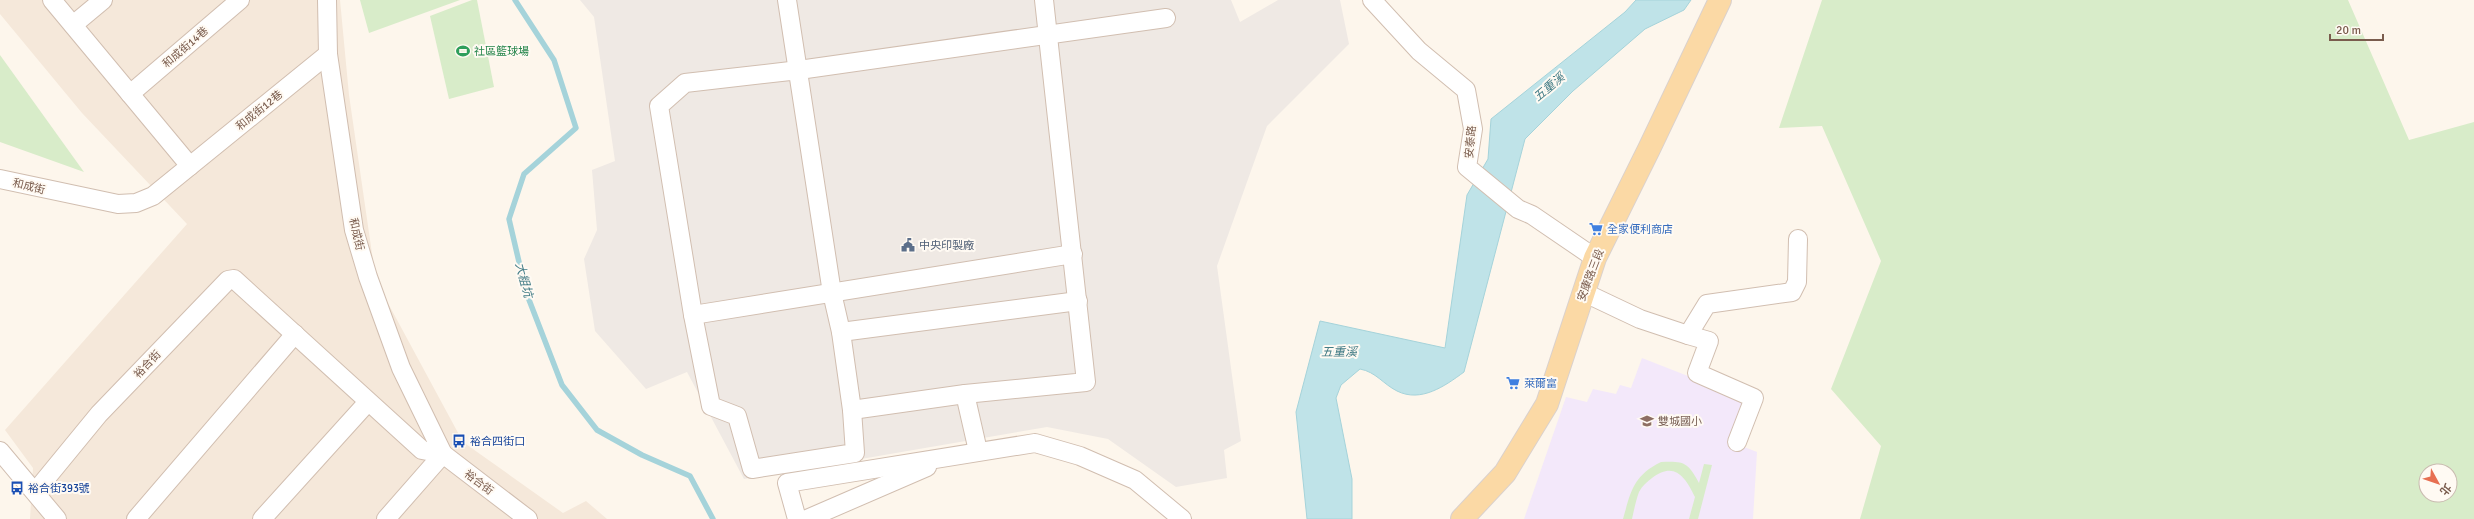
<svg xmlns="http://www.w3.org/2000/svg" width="2474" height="519" font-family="Signika,'Noto Sans TC',sans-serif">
	<rect width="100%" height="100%" fill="#fdf6ec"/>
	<!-- residential -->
	<path fill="#f5e8da" d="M 0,0 L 340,0 L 349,95 L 376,281 L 463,442 L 563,513 L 586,501 L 607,519 L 30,519 L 33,468 L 5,430 L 187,224 L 82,113 L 0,14 Z"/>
	<!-- industrial -->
	<path fill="#efe9e4" d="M 580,0 L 1231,0 L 1240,22 L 1278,0 L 1340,0 L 1349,44 L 1267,126 L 1217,266 L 1241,441 L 1224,450 L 1227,478 L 1176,487 L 1108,439 L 1047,427 L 744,479 L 687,372 L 646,389 L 595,331 L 584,259 L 597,230 L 592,170 L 615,161 L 594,17 Z"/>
	<!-- education -->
	<path fill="#f3e8fa" d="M 1642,358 L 1744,398 L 1729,441 L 1757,452 L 1753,519 L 1524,519 L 1566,397 L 1587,402 L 1593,389 L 1616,394 L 1620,385 L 1631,388 Z"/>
	<!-- green -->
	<g fill="#d8ecc9" fill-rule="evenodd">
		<path d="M 360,0 L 460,0 L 369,33 Z"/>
		<path d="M 472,0 L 477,0 L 494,87 L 449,99 L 430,16 Z"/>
		<path d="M 1822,0 L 2348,0 L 2409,140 L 2474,122 L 2474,519 L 1860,519 L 1881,446 L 1831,389 L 1881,261 L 1822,126 L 1779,128 ZM 2426,471 L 2450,471 L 2450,495 L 2426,495 Z"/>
		<path d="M 0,55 L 84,172 L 0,142 Z"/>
		<path d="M 1661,462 C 1684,461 1688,462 1699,483 L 1704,464 L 1712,465 L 1698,519 L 1689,519 L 1695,497 C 1685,476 1674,461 1652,478 C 1647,482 1642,486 1639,492 C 1636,500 1634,510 1632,519 L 1623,519 C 1631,491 1633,476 1661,462 Z"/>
	</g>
	<!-- water -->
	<path fill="#bfe3e8" stroke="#a5d3da" d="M 1636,0 L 1691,0 L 1684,10 L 1645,29 L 1573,91 L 1525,139 L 1464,372 C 1445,386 1421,403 1397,391 C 1383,384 1376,372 1360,369 L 1341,385 L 1336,398 L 1352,479 L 1352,519 L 1307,519 L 1296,412 L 1320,321 L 1445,348 L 1467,195 L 1488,159 L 1491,119 L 1625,12 Z"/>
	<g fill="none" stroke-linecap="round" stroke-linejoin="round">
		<!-- stream -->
		<path stroke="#a5d3da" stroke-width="5.5" d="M 515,0 L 554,60 L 576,128 L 524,174 L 509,219 L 526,292 L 562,385 L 597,430 L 642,455 L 690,476 L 713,519"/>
		<!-- minor casing -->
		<g stroke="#d1beb0" stroke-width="20">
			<g id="minor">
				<path d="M 52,0 L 190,166"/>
				<path d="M 327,0 L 328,54 L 354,230 L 368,277 L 401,368 L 443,454"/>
				<path d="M 787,0 L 832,293 L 841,332 L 852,410 L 855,453 L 752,469 L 737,416 L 711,406 L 693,315 L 659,106 L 685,83 L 799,70 L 1166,18"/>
				<path d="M 1372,0 L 1419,51 L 1466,90 L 1473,129 L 1467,167 L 1518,209 L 1532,215 L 1595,258"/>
				<path d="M 73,25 L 103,0"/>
				<path d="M 130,94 L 240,0"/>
				<path d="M 0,179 L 118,204 L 136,203 L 153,196 L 328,54"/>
				<path d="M 1583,292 L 1640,319 L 1688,335 L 1707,304 L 1792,292 L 1797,282 L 1798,239"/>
				<path d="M 693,315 L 1073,254"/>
				<path d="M 841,332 L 1078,301"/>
				<path d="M 1688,335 L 1709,341 L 1697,373 L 1754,398 L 1737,442"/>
				<path d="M 965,394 L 978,451"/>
				<path d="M 852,410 L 965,394 L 1086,382 L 1044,0"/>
				<path d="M 0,451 L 57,519"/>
				<path d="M 35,492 L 99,414 L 228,280 L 234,279 L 422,450 L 443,454 L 528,519"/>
				<path d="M 136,519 L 295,334"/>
				<path d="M 262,519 L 367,403"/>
				<path d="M 386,519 L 443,454"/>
				<path d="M 797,519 L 787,483 L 1035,443 L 1080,456 L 1135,480 L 1182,519"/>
				<path d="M 807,519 L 927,467"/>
			</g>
		</g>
		<!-- major casing -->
		<g stroke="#dad1cd" stroke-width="24">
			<path id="major" d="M 1462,519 L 1505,473 L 1547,404 L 1595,258 L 1649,149 L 1720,0"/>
		</g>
		<!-- minor -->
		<use href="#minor" stroke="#fff" stroke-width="18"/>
		<!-- major -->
		<use href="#major" stroke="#fbd9a5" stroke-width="22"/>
	</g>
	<!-- icons -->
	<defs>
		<g id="stadium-bare" transform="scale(1.08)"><path d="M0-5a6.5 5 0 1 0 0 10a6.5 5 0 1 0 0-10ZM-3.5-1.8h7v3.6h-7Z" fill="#2e9e5b" stroke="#fffaf3" stroke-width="2.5" paint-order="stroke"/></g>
		<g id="supermarket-bare" transform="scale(1.08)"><path d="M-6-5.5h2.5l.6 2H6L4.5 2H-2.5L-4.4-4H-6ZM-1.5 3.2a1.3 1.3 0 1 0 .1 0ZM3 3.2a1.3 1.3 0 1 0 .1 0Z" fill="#3f7fe0" stroke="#fffaf3" stroke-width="2.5" paint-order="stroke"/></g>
		<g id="civic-bare" transform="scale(1.08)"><path d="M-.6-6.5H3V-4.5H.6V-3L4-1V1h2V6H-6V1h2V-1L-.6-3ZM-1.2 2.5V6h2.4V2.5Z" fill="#5c6f8a" stroke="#fffaf3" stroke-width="2.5" paint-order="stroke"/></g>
		<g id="school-bare" transform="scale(1.08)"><path d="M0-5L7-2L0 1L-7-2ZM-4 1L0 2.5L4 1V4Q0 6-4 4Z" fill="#8d6e63" stroke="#fffaf3" stroke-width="2.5" paint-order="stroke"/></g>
		<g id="bus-bare" transform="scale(1.08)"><path d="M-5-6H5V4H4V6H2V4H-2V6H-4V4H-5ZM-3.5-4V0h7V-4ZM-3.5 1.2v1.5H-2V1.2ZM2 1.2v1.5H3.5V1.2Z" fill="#1a4fb4" stroke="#fffaf3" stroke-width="2.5" paint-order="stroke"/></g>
	</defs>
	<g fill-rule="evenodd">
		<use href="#stadium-bare" x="463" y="51"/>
		<use href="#supermarket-bare" x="1596" y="229"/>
		<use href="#civic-bare" x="908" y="245"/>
		<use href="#supermarket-bare" x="1513" y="383"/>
		<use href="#school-bare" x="1647" y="421"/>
		<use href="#bus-bare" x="459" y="441"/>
		<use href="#bus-bare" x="17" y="488"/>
	</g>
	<g text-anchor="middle" stroke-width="4" stroke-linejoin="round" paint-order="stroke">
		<!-- street labels -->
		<g font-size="11" fill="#7a5c4d" stroke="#fffaf3">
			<text transform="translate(185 47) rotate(-41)" y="4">和成街14巷</text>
			<text transform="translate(259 110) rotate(-39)" y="4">和成街12巷</text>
			<text transform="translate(1470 142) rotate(-85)" y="4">安泰路</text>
			<text transform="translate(29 186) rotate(14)" y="4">和成街</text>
			<text transform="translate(357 234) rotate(77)" y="4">和成街</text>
			<text transform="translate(1590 275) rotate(-69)" y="4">安康路三段</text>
			<text transform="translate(147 364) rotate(-46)" y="4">裕合街</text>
			<text transform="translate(479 482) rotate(37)" y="4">裕合街</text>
		</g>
		<!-- leisure labels -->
		<g font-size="11" fill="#27864d" stroke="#fffaf3" text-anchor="start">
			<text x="474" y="55">社區籃球場</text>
		</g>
		<!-- shop labels -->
		<g font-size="11" fill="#366cbe" stroke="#fffaf3" text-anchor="start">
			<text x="1607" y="233">全家便利商店</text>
			<text x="1524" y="387">萊爾富</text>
		</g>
		<!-- service labels -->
		<g font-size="11" fill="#4e5e75" stroke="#fffaf3" text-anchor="start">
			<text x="919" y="249">中央印製廠</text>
		</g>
		<!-- education labels -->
		<g font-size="11" fill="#785e54" stroke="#fffaf3" text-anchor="start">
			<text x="1658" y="425">雙城國小</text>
		</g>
		<!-- transit labels -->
		<g font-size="11" fill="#164399" stroke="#fffaf3" text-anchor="start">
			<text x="470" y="445">裕合四街口</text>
			<text x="28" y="492">裕合街393號</text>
		</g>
		<!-- water labels -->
		<g font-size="12" font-style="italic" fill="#437c86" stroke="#fffaf3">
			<text transform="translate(1549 87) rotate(-40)" y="4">五重溪</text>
			<text transform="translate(524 280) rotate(75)" y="4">大粗坑</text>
			<text x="1339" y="356">五重溪</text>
		</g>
	</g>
	<!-- north arrow -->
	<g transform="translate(2438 483) rotate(130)"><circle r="19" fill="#fffaf3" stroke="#cabbb1"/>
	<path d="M0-3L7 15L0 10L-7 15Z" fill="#e76f51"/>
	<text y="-6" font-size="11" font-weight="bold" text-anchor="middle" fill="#7a5c4d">北</text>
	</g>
	<!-- scale -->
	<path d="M2330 34v6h53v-6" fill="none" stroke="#7a5c4d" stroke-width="2"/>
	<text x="2336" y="34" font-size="12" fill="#7a5c4d" stroke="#fffaf3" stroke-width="3" paint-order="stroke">20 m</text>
</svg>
